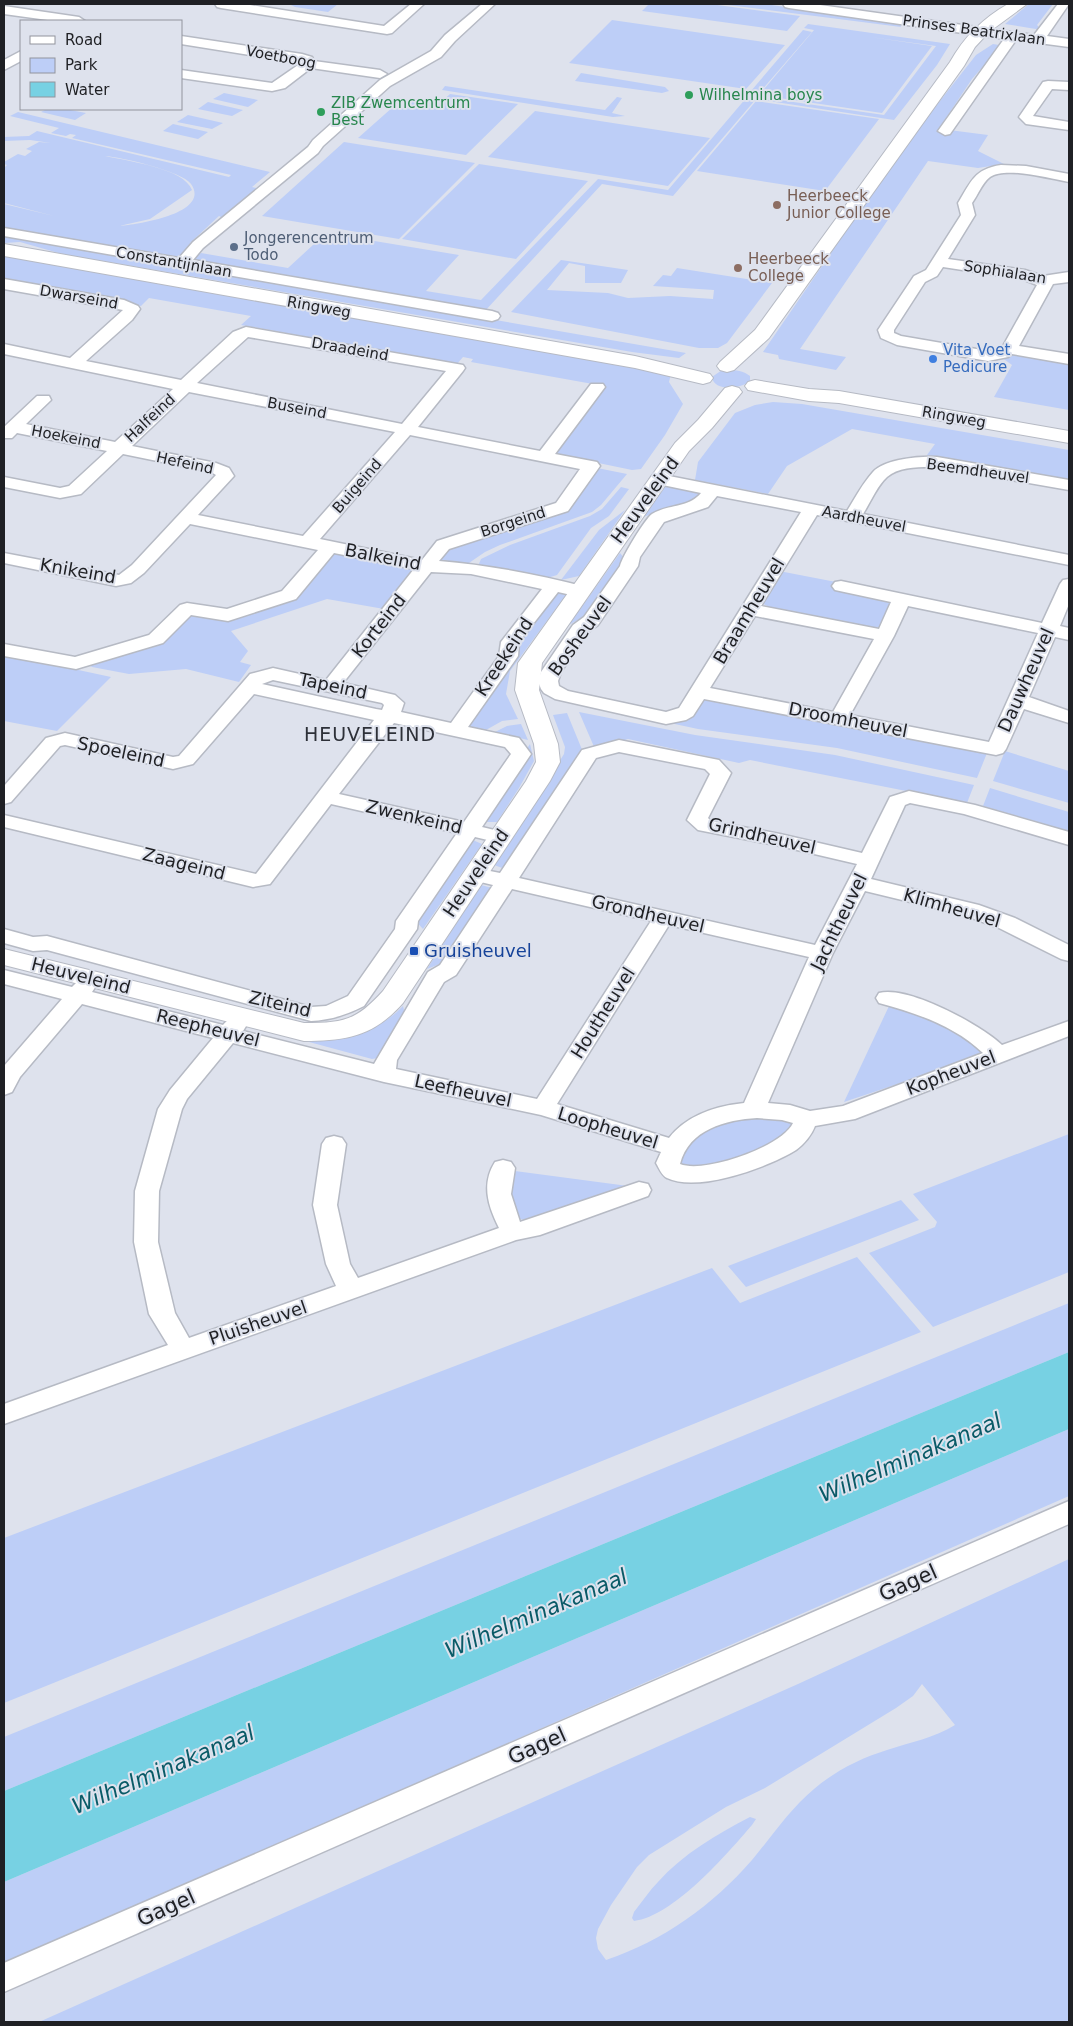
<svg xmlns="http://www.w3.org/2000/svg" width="1073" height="2026" font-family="'DejaVu Sans',sans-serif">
	<rect width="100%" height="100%" fill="#dee2ed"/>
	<!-- green -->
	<g fill="#bdcef7" fill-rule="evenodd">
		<path d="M 293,4 L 338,4 L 328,12 L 295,7 L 291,5 Z"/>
		<path d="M 649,4 L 710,4 L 800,16 L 787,31 L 642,11 Z"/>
		<path d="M 720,4 L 765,4 L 900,24 L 901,27 Z"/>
		<path d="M 1029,4 L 1053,4 L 1037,25 L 1042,30 L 1005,24 Z"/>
		<path d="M 612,20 L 785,45 L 746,89 L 569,63 Z"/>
		<path d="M 808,24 L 950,44 L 937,65 L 894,120 L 756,99 L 673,196 L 602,184 L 485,311 L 191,261 L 201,253 L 288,268 L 326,233 L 459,255 L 426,291 L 481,300 L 598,179 L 668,190 L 747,97 L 752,96 L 884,115 L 936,46 L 870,37 L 932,46 L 882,113 L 759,95 L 814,30 L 804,28 Z"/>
		<path d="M 803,30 L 812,32 L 761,91 L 751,91 Z"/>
		<path d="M 993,44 L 999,45 L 993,55 L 972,79 L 938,130 L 947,132 L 949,130 L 988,135 L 978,151 L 1004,164 L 978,168 L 928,161 L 800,349 L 846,357 L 836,370 L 779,359 L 778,355 L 763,352 L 903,148 L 976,55 Z"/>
		<path d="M 581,73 L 665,87 L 669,91 L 662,93 L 575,81 Z"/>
		<path d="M 445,86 L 605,110 L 617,97 L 622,98 L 612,113 L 625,116 L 613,117 L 442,90 Z"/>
		<path d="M 224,93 L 258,100 L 248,107 L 213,99 Z"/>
		<path d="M 450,94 L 518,104 L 466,155 L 358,138 L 402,99 L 439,104 Z"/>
		<path d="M 756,101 L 879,119 L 825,191 L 697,171 Z"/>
		<path d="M 208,102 L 243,110 L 232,116 L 198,109 Z"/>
		<path d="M 47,109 L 65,109 L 86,113 L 75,120 L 41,112 Z"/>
		<path d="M 535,111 L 710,138 L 668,186 L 488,157 Z"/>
		<path d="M 18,112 L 270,172 L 252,187 L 261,189 L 225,219 L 219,216 L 190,243 L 192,245 L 180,259 L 4,229 L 4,204 L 54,216 L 4,203 L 4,168 L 7,165 L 4,164 L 4,162 L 18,154 L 25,156 L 32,151 L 26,149 L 39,142 L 51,143 L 30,140 L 4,141 L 4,137 L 29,136 L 37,131 L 229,177 L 231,175 L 72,138 L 76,135 L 70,134 L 66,136 L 51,133 L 59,128 L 10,116 ZM 105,156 C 120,157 182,171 191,184 C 212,214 134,225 119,226 L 150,219 L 192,190 C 184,168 127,161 105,156 Z"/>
		<path d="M 188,115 L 223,123 L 212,129 L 177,122 Z"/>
		<path d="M 173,124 L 208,132 L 198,139 L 163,131 Z"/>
		<path d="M 344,142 L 475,163 L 399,239 L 262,216 Z"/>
		<path d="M 479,164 L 588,181 L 516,259 L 402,239 Z"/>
		<path d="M 4,235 L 686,353 L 679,358 L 632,352 L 62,254 L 20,242 L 4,243 Z"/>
		<path d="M 4,254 L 671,374 L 669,382 L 683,404 L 665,435 L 641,469 L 632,470 L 555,454 L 554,451 L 604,386 L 471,362 L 473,359 L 463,357 L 457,364 L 241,325 L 251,316 L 149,298 L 141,306 L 4,280 Z"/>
		<path d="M 561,260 L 628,270 L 621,283 L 585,283 L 585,266 L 569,263 L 547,290 L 608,293 L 628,298 L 670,296 L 713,299 L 714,290 L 653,286 L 663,275 L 671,276 L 677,268 L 772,283 L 727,343 L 718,348 L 699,348 L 511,312 Z"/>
		<path d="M 1013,352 L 1069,361 L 1069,410 L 994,397 L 1012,365 L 1001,357 L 1011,355 Z"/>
		<path d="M 722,370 C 732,370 741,369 750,376 L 750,381 C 741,389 714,392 712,377 Z"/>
		<path d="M 773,402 L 802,404 L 1069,450 L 1069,481 L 927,455 L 935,444 L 852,429 L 787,466 L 768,494 L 695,480 L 698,462 L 735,413 L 755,405 Z"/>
		<path d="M 597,468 L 627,474 L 601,505 L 592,512 L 500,545 L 485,552 L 466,565 L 443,564 L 438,560 L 447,547 L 566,509 Z"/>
		<path d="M 621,487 L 629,489 L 609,516 L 591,528 L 557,575 L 544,579 L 494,567 L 478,566 L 481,559 L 510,545 L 590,516 L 602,509 Z"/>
		<path d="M 663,487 L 677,487 L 698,491 L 698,495 L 693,500 L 643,517 Z"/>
		<path d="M 625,510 L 579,576 L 561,580 L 599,530 Z"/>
		<path d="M 335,553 L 406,566 L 414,572 L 384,609 L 327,599 L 231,631 L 248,651 L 240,662 L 251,665 L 239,682 L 186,669 L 129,674 L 92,667 L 85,663 L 164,639 L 189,613 L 226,619 L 294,597 Z"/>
		<path d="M 620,553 L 624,558 L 586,615 L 569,625 Z"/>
		<path d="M 779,571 L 836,582 L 902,601 L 890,607 L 879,627 L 873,628 L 769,607 L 760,602 Z"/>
		<path d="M 553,592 L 566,595 L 510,671 L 506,694 L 518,719 L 502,721 L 486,730 L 465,726 L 516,644 Z"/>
		<path d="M 4,654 L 111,677 L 57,731 L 4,721 Z"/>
		<path d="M 702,696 L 987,753 L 977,778 L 837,748 L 698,729 L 656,720 Z"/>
		<path d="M 579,712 L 695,735 L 835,755 L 974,785 L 967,803 L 750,760 L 739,763 L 628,739 L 595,749 Z"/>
		<path d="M 567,713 L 583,752 L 505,869 L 494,865 L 564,754 L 565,747 L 553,715 Z"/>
		<path d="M 521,724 L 528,740 L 495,732 L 507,726 Z"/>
		<path d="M 530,744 L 534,761 L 519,788 L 497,822 L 487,822 L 482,818 Z"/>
		<path d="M 1005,751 L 1069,771 L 1069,803 L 993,781 Z"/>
		<path d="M 990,788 L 1069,812 L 1069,834 L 1027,819 L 983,806 Z"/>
		<path d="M 468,838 L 482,844 L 423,929 L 414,919 Z"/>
		<path d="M 481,885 L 492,888 L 445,962 L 427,969 Z"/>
		<path d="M 897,1003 L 932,1016 L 984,1048 L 981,1056 L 844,1102 L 889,1006 Z"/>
		<path d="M 403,1006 L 406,1018 L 378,1058 L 372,1059 L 298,1039 C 339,1039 373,1037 403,1006 Z"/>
		<path d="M 748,1117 L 795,1121 L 786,1138 L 732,1163 L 681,1168 L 678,1163 L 691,1139 L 720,1123 Z"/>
		<path d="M 1069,1134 L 1069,1272 L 933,1327 L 869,1253 L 935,1227 L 937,1222 L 913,1194 Z"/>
		<path d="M 515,1171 L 628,1186 L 532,1221 L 519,1219 L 515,1214 L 508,1187 Z"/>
		<path d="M 901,1200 L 919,1220 L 746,1287 L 728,1266 Z"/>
		<path d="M 857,1257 L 921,1332 L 4,1703 L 4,1538 L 712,1268 L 740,1303 Z"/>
		<path d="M 1069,1303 L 1069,1352 L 4,1791 L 4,1737 Z"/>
		<path d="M 1069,1429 L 1069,1496 L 4,1965 L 4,1882 Z"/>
		<path d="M 1069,1559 L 1069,2022 L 39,2022 L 798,1684 ZM 922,1684 L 955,1725 C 934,1738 911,1742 887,1750 C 861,1758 835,1771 814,1789 C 790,1809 772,1836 752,1860 C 713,1905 663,1941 606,1960 L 598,1949 L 596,1938 L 598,1929 L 611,1905 L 637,1867 L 649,1855 L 726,1807 L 765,1788 L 896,1708 L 913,1696 Z"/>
		<path d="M 750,1817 L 756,1819 L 752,1825 C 727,1854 674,1916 634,1921 L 632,1918 L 634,1912 C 642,1902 649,1891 658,1882 C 683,1854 717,1834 750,1817 Z"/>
	</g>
	<!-- water -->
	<path fill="#77d1e3" d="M 1069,1352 L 1069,1429 L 4,1882 L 4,1791 Z"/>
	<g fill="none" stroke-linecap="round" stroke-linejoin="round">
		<!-- street casing -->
		<g stroke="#b6bac4" stroke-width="3">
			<g id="street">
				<path d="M 215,4 L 244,4 L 384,26 L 411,4 L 424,4 L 392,33 L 387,34 L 221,8 L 217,7 Z"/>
				<path d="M 482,4 L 495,4 L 455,41 L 441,57 L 390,86 L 323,146 L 318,153 L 203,248 L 193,260 L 492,311 L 498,313 L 500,316 L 498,319 L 492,321 L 4,236 L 4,228 L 179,258 L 193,242 L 308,147 L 313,140 L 380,80 L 431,51 L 445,35 Z"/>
				<path d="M 783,4 L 813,4 L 1034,35 L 1058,4 L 1069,4 L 1047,36 L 1069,39 L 1069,47 L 1016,40 L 950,134 L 945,135 L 938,131 L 1004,39 L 789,8 L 785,7 Z"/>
				<path d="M 4,6 L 79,17 L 85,21 L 55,21 L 4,14 Z"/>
				<path d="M 181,36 L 302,54 L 312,57 L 314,61 L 380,70 L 387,74 L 380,78 L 311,68 L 285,88 L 272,91 L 181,78 L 181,70 L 272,83 L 301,63 L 181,44 Z"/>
				<path d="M 21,51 L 21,61 L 4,70 L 4,60 Z"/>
				<path d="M 1048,81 L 1069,82 L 1069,90 L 1052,89 L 1033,116 L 1069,122 L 1069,130 L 1026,124 L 1019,117 L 1043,82 Z"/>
				<path d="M 1001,165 L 1026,166 L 1069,174 L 1069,182 C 1051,179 1006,166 990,177 C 982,183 978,195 972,203 L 975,215 L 948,259 L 1025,270 L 1043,276 L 1069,272 L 1069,282 L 1053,284 L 1019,346 L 1069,354 L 1069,364 L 1012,354 L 1008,357 L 988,361 L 897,345 L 881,338 L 878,330 L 914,276 L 926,270 L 961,215 L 958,203 C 971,182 974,169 1001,165 ZM 943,267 L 1022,279 L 1037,285 L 1003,346 L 997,350 L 988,351 L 901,336 L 894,333 L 894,330 L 925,282 L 937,276 Z"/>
				<path d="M 4,279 L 124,300 L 138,306 L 140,309 L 132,320 L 86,361 L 181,380 L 233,332 L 246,327 L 463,365 L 465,368 L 463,371 L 418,427 L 540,451 L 591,384 L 603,384 L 605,387 L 555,454 L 597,462 L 600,466 L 568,511 L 449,549 L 439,561 C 489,565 539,575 586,587 L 589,591 L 586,595 L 580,597 L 558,592 L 519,642 L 518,656 L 468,727 L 519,738 L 531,754 L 482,827 L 507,833 L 510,837 L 507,841 L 500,843 L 475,837 L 418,921 L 417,929 L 364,1006 C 347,1015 330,1020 311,1021 L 47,950 L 33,951 L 4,943 L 4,929 L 33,937 L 47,936 L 311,1007 L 326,1006 L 348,996 L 395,929 L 396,921 L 457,833 L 331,804 L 270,884 L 253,887 L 4,827 L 4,815 L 256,874 L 374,720 L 254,694 L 193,764 L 173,769 L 65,745 L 60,746 L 11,802 L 4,804 L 4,786 L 46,738 L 65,733 L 173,757 L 179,756 L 250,674 L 273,668 L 326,680 L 414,569 L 334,553 L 296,599 L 228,621 L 191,615 L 163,643 L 76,669 L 4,656 L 4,644 L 75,657 L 149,635 L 180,605 L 187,603 L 227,609 L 282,591 L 318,550 L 190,524 L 144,573 L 131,583 L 116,586 L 4,563 L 4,553 L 119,575 L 132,565 L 216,475 L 211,472 L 123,454 L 81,494 L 60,498 L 4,487 L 4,477 L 60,488 L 69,486 L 107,451 L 17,433 L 12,438 L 4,438 L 4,427 L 37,396 L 49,396 L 51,400 L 26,424 L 115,442 L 173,389 L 4,354 L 4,344 L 70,358 L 123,310 L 4,289 ZM 248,337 L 446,371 L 402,424 L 197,383 ZM 189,392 L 395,432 L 303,536 L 198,515 L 234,476 L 229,468 L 216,463 L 132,446 ZM 410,435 L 580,469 L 556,503 L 437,541 L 422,560 L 320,539 ZM 431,572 L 471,574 L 542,589 L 501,642 L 499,656 L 451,723 L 401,712 L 404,703 L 395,695 L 343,683 ZM 273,680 L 382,703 L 384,705 L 382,710 L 376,709 L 262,684 ZM 394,723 L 505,747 L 511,754 L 464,822 L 339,794 Z"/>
				<path d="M 937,457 L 1069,480 L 1069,490 L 937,467 C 922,467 899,466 887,477 C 877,486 870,503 863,514 L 1069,555 L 1069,565 L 817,515 L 761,606 L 879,629 L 891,602 L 835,590 L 832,586 L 835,582 L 841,581 L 1042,623 L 1060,584 L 1063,580 L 1069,579 L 1069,604 L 1060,626 L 1069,628 L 1069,640 L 1055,637 L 1029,697 L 1069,711 L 1069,723 L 1024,709 L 1006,749 L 1003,753 L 996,755 L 704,699 L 693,716 L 686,720 L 666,724 L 555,699 L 544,693 L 541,689 L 538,681 L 541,672 L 573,625 L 584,617 L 620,566 C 622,557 645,519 652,514 C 668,504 689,508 701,493 L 653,483 L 650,479 L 653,475 L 659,474 L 847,511 C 855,498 863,483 873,472 C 885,459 920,456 937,457 ZM 717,496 L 801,512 L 679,708 L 666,712 L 568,691 L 559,686 L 558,681 L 561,672 L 587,633 L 598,625 L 638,566 L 640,557 L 664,522 L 708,507 ZM 908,606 L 1038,633 L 989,742 L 850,715 L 894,636 ZM 755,616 L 874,639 L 833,712 L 710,688 Z"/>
				<path d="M 619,740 L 719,760 L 731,773 L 708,818 L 711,821 L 780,834 L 862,853 L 890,797 L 909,791 L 975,805 L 1069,832 L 1069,845 L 964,814 L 910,803 L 905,805 L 871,879 L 979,905 L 1015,918 L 1069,945 L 1069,961 L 1061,959 L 999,928 L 964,915 L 865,891 L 833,953 L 768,1103 L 790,1105 L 810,1111 L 843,1106 L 983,1053 C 955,1026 916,1013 879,1003 L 876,998 L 879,993 C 908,985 981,1025 1002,1045 L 1069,1021 L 1069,1036 L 855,1119 L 815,1126 C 811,1136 804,1144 796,1150 C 769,1167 698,1193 667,1178 C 662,1176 659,1168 656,1163 L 661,1152 L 541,1115 L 384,1082 L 233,1043 L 187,1099 L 182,1109 L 159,1191 L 158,1242 L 175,1313 L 189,1338 L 336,1286 L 326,1264 L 313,1205 L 322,1144 L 326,1138 L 334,1136 L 342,1138 L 346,1144 L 337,1205 L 350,1264 L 358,1278 L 499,1228 C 488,1206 481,1184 495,1162 L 503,1160 L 511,1162 L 515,1168 L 511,1194 L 520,1222 L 639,1182 L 648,1184 L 651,1190 L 648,1196 L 540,1235 L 516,1240 L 4,1424 L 4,1404 L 168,1345 L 149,1314 L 134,1242 L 135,1191 L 158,1109 L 170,1090 L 213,1038 L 82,1004 L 20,1077 L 12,1092 L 4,1095 L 4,1066 L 62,999 L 4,984 L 4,970 L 72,987 C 78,980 83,978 93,981 L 96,986 L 92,992 L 223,1025 C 230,1017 234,1015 245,1018 L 248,1023 L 243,1031 L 374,1064 L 428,972 L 440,965 L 493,885 L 468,879 L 464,874 L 468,869 L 475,868 L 500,873 L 582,750 ZM 619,752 L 705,769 L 710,774 L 687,820 L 698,830 L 780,846 L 857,864 L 815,945 L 519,878 L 596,758 ZM 512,889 L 651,921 L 537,1099 L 396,1069 L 397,1060 L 444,982 L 456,975 ZM 669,925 L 809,957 L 744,1103 C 716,1106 687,1115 669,1138 L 557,1104 ZM 757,1118 L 782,1120 L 793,1123 C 782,1147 704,1174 680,1164 C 689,1129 726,1120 757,1118 Z"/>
				<path d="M 1069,1501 L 1069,1524 L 4,1992 L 4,1963 Z"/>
			</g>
		</g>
		<!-- secondary casing -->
		<g stroke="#b6bac4" stroke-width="2">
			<g id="secondary">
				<path d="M 1008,4 L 1027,4 L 989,32 L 975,47 L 964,66 L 769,338 L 734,370 L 727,372 L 720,370 L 717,366 L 720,362 L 755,330 L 950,62 C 964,37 983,18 1008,4 Z"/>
				<path d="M 4,244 L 635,356 L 710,374 L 713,378 L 710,382 L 703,384 L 635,368 L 4,256 Z"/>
				<path d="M 755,380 L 809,389 L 839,391 L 1069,431 L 1069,443 L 839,403 L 809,401 L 748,390 L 745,386 L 748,382 Z"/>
				<path d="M 732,386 L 739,388 L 742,392 L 712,428 L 689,451 L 542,663 L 539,690 L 558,744 L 560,762 L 550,781 L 403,1003 C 374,1036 347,1041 304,1041 L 4,965 L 4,949 L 304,1023 C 343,1023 356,1021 383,991 L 526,781 L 536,762 L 534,744 L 515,690 L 518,663 L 675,443 L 698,420 L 725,388 Z"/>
			</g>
		</g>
		<!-- street -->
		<use href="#street" fill="#fff" fill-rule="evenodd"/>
		<!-- secondary -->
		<use href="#secondary" fill="#fff" fill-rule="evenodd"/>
	</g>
	<!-- markers -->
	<g fill="#2e9e5b" stroke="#dee2ed" stroke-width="2">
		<circle cx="689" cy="95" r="5"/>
		<circle cx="321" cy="112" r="5"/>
	</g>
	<g fill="#8d6e63" stroke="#dee2ed" stroke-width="2">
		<circle cx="777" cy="205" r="5"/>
		<circle cx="738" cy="268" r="5"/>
	</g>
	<circle fill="#5c6f8a" stroke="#dee2ed" stroke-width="2" cx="234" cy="247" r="5"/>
	<circle fill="#3f7fe0" stroke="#dee2ed" stroke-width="2" cx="933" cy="359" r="5"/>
	<rect fill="#1a4fb4" stroke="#dee2ed" stroke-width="2" x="409" y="946" width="10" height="10" rx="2.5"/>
	<g text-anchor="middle" stroke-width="4" stroke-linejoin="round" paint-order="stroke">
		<!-- far-street labels -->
		<g font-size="15" fill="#1f2024" stroke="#dee2ed">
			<text transform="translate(974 30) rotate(8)" y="5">Prinses Beatrixlaan</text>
			<text transform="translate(281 57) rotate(11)" y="5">Voetboog</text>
			<text transform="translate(174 262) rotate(10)" y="5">Constantijnlaan</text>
			<text transform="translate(1005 272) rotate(9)" y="5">Sophialaan</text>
			<text transform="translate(79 297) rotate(10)" y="5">Dwarseind</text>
			<text transform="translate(319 307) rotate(10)" y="5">Ringweg</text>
			<text transform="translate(350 349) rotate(10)" y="5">Draadeind</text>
			<text transform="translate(297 408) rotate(11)" y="5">Buseind</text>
			<text transform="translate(954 417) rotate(10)" y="5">Ringweg</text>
			<text transform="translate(150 418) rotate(-43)" y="5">Halfeind</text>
			<text transform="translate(66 437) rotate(11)" y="5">Hoekeind</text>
			<text transform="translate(185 463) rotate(12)" y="5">Hefeind</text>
			<text transform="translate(978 471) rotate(8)" y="5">Beemdheuvel</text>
			<text transform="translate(357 486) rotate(-49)" y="5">Buigeind</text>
			<text transform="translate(864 519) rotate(11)" y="5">Aardheuvel</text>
			<text transform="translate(513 522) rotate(-18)" y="5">Borgeind</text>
		</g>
		<!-- far-leisure labels -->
		<g font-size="15" fill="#27864d" stroke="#dee2ed" text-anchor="start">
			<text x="699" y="100">Wilhelmina boys</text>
			<text x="331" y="108">ZIB Zwemcentrum<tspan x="331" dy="17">Best</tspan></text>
		</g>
		<!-- far-education labels -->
		<g font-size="15" fill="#785e54" stroke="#dee2ed" text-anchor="start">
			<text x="787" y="201">Heerbeeck<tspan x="787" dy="17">Junior College</tspan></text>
			<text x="748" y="264">Heerbeeck<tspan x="748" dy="17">College</tspan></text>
		</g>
		<!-- far-service labels -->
		<g font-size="15" fill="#4e5e75" stroke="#dee2ed" text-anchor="start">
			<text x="244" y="243">Jongerencentrum<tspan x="244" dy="17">Todo</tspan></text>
		</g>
		<!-- far-shop labels -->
		<g font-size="15" fill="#366cbe" stroke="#dee2ed" text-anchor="start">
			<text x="943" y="355">Vita Voet<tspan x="943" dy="17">Pedicure</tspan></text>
		</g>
		<!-- street labels -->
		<g font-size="18" fill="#1f2024" stroke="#dee2ed">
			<text transform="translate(645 500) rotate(-54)" y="6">Heuveleind</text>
			<text transform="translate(383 557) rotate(11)" y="6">Balkeind</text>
			<text transform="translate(78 571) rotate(10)" y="6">Knikeind</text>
			<text transform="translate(749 611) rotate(-59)" y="6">Braamheuvel</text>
			<text transform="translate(379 626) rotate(-52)" y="6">Korteind</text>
			<text transform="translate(580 636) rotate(-54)" y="6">Bosheuvel</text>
			<text transform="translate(504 657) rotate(-57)" y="6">Kreekeind</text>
			<text transform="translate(1026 680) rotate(-66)" y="6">Dauwheuvel</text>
			<text transform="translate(333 686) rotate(12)" y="6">Tapeind</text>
			<text transform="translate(848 720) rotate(11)" y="6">Droomheuvel</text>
			<text transform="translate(121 752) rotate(12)" y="6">Spoeleind</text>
			<text transform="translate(414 817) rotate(13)" y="6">Zwenkeind</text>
			<text transform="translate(762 836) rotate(13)" y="6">Grindheuvel</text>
			<text transform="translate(184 864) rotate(14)" y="6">Zaageind</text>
			<text transform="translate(476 873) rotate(-56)" y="6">Heuveleind</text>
			<text transform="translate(952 908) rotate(16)" y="6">Klimheuvel</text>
			<text transform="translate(648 914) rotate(13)" y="6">Grondheuvel</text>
			<text transform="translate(839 922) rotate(-64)" y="6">Jachtheuvel</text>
			<text transform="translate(81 976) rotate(14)" y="6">Heuveleind</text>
			<text transform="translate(280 1004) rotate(13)" y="6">Ziteind</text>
			<text transform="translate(603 1013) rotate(-58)" y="6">Houtheuvel</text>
			<text transform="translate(208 1028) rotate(14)" y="6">Reepheuvel</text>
			<text transform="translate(951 1073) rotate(-21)" y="6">Kopheuvel</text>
			<text transform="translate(463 1091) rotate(12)" y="6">Leefheuvel</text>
			<text transform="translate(608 1128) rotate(17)" y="6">Loopheuvel</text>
			<text transform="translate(258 1323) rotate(-19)" y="6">Pluisheuvel</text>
		</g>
		<!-- transit labels -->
		<g font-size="18" fill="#164399" stroke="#dee2ed" text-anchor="start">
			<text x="424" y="957">Gruisheuvel</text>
		</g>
		<!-- neighbourhood labels -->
		<g font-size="19" letter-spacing="1" fill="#2d3038" stroke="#dee2ed">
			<text x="370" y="741">HEUVELEIND</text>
		</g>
		<!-- near-street labels -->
		<g font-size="21" fill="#1f2024" stroke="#dee2ed">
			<text transform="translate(908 1583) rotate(-24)" y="7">Gagel</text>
			<text transform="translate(537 1746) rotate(-24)" y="7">Gagel</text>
			<text transform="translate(166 1908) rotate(-24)" y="7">Gagel</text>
		</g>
		<!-- near-water labels -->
		<g font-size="22" font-style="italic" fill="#095a67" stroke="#dee2ed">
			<text transform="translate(910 1457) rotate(-23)" y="8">Wilhelminakanaal</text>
			<text transform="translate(536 1613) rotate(-23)" y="8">Wilhelminakanaal</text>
			<text transform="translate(163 1769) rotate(-23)" y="8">Wilhelminakanaal</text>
		</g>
	</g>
	<!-- border -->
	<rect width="1073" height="2026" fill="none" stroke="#1f2024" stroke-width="10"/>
	<!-- legend -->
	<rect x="20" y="20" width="162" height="90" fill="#dee2ed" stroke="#92949d"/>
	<rect x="30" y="36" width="25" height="8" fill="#ffffff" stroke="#92949d"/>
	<text x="65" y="45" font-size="15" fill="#1f2024">Road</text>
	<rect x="30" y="58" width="25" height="15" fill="#bdcef7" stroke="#92949d"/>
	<text x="65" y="70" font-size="15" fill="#1f2024">Park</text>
	<rect x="30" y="82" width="25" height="15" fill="#77d1e3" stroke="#92949d"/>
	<text x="65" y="95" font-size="15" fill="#1f2024">Water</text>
</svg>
